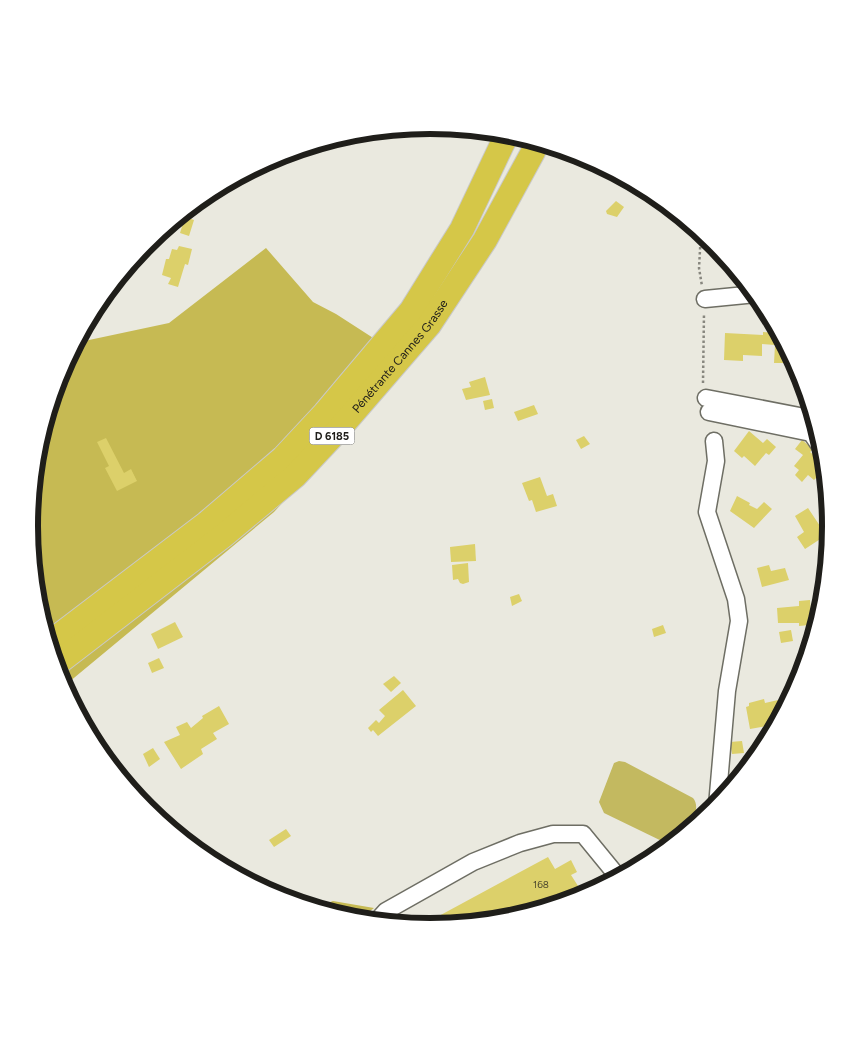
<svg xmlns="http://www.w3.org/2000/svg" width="860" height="1052" font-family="Figtree,sans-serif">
	<rect width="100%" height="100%" fill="#eae9df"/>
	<!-- green -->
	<path fill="#c3b960" d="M 619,761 L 625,762 L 693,798 C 701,807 692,823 686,832 C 682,837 675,841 670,845 L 604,813 L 599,802 L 614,763 Z"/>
	<!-- forest -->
	<g fill="#c6ba53">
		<path d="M 266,248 L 313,302 L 336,314 L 412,363 L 274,512 L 63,687 L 59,679 L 36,604 L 29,526 L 37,447 L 59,372 L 75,343 L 169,323 Z"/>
		<path d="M 333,901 L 374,908 L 358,920 L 314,908 Z"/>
	</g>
	<!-- building -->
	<g fill="#dcd06a">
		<path d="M 616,201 L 624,207 L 617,217 L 607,214 L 606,211 Z"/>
		<path d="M 185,217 L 194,220 L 189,236 L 180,233 Z"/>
		<path d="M 179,246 L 192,249 L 188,265 L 185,264 L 178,287 L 168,284 L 171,278 L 162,275 L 166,259 L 169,259 L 172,249 L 177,250 Z"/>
		<path d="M 763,332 L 775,333 L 775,335 L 781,335 L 793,357 L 784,357 L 783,363 L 774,363 L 775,345 L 762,344 L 762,356 L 743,355 L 743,361 L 724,360 L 725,333 L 763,335 Z"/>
		<path d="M 485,377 L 490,395 L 466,400 L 462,389 L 471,387 L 469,382 Z"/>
		<path d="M 492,399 L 494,408 L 485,410 L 483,401 Z"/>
		<path d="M 534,405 L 538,414 L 518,421 L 514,412 Z"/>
		<path d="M 749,431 L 763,443 L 767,439 L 776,447 L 769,455 L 766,453 L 755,466 L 744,456 L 742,458 L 734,451 Z"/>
		<path d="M 584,436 L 590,444 L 581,449 L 576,440 Z"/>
		<path d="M 106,438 L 124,473 L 131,469 L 137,481 L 117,491 L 105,468 L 109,466 L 97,442 Z"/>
		<path d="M 802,440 L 813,449 L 810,452 L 820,460 L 819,462 L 824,466 L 824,470 L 814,480 L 808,475 L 802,482 L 795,475 L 799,470 L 794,466 L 803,455 L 795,449 Z"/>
		<path d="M 540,477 L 547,496 L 553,494 L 557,506 L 536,512 L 532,500 L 529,501 L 522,483 Z"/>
		<path d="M 737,496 L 750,503 L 749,505 L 757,509 L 764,502 L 772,509 L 754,528 L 730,511 Z"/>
		<path d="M 808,508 L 820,526 L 825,523 L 831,530 L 831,532 L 805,549 L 797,537 L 804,532 L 795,516 Z"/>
		<path d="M 475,544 L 476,561 L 451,562 L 450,547 Z"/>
		<path d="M 468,563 L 469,582 L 463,584 L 460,583 L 458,579 L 453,580 L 452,565 Z"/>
		<path d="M 769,565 L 771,571 L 785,568 L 789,580 L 762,587 L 757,568 Z"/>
		<path d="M 519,594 L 522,601 L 512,606 L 510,597 Z"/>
		<path d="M 810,600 L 811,620 L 819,619 L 816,630 L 809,630 L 809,625 L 799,626 L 799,623 L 778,623 L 777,608 L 799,606 L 799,601 Z"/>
		<path d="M 175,622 L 183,637 L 158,649 L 151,634 Z"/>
		<path d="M 663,625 L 666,633 L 654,637 L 652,629 Z"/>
		<path d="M 791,630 L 793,641 L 781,643 L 779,632 Z"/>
		<path d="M 159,658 L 164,668 L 152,673 L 148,663 Z"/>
		<path d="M 394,676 L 401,683 L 391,692 L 383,684 Z"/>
		<path d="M 403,690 L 416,706 L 378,736 L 373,730 L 371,732 L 368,728 L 376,720 L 379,723 L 385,716 L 379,710 Z"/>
		<path d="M 793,694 L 777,724 L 750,729 L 746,707 L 749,706 L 749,703 L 764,699 L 765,703 L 787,698 L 787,695 Z"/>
		<path d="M 219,706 L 229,724 L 213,733 L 217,739 L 201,749 L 203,754 L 181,769 L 164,742 L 180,735 L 176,727 L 187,722 L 191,728 L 203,718 L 202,716 Z"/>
		<path d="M 742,741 L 744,753 L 732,754 L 730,742 Z"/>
		<path d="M 153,748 L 160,759 L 149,767 L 143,754 Z"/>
		<path d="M 286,829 L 291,836 L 274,847 L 269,840 Z"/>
		<path d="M 548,857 L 555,869 L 571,860 L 577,872 L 571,875 L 580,889 L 586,887 L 589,894 L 508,920 L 441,926 L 437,917 Z"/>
	</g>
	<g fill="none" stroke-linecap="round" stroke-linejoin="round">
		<!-- minor casing -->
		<g stroke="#6e6e64" stroke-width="19">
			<g id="minor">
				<path d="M 705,299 L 756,294"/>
				<path d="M 706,398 L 815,419"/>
				<path d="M 709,412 L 811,433 L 824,452"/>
				<path d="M 714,441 L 716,461 L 707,512 L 736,599 L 739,621 L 727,691 L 717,806"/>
				<path d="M 376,922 L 386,911 L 473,862 L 520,843 L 553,834 L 583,834 L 619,878"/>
			</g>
		</g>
		<!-- highway casing -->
		<g stroke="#c9c9c8" stroke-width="26">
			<g id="highway">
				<path d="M 48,644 L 207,523 L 283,458 L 325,413 L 411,311 L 462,229 L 508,132"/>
				<path id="s1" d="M 55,665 L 223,536 L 295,476 L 340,428 L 429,325 L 485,240 L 533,152 L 536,141"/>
			</g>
		</g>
		<!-- path -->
		<g stroke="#88877f" stroke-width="2.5" stroke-dasharray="2.5 2.5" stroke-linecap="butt">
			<path d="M 701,232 L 699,268 L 702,286"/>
			<path d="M 703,383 L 704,313"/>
		</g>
		<!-- minor -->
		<use href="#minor" stroke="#fff" stroke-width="16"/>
		<!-- highway -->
		<use href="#highway" stroke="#d5c748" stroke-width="24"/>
	</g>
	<g text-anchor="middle" stroke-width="5" stroke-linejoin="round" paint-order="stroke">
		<!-- number labels -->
		<g font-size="10" fill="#4e4a2e">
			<text x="541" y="888">168</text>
		</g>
		<!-- shield labels -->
		<rect fill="#fff" stroke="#62625f" stroke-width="1" x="309.5" y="427.5" width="45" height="17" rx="4"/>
		<g font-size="11" font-weight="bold" fill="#1f1e1a">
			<text x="332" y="440">D 6185</text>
		</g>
		<!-- street labels -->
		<g font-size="12" fill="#1f1e1a" stroke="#fff">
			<text dy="4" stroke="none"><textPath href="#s1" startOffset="465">Pénétrante Cannes Grasse</textPath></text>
		</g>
	</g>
	<!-- crop -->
	<path d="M0 0H860V1052H0ZM38 526a392 392 0 1 1 784 0a392 392 0 1 1-784 0Z" fill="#fff" fill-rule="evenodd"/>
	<path fill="none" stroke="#1f1e1a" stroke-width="6" d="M38 526a392 392 0 1 1 784 0a392 392 0 1 1-784 0Z"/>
</svg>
